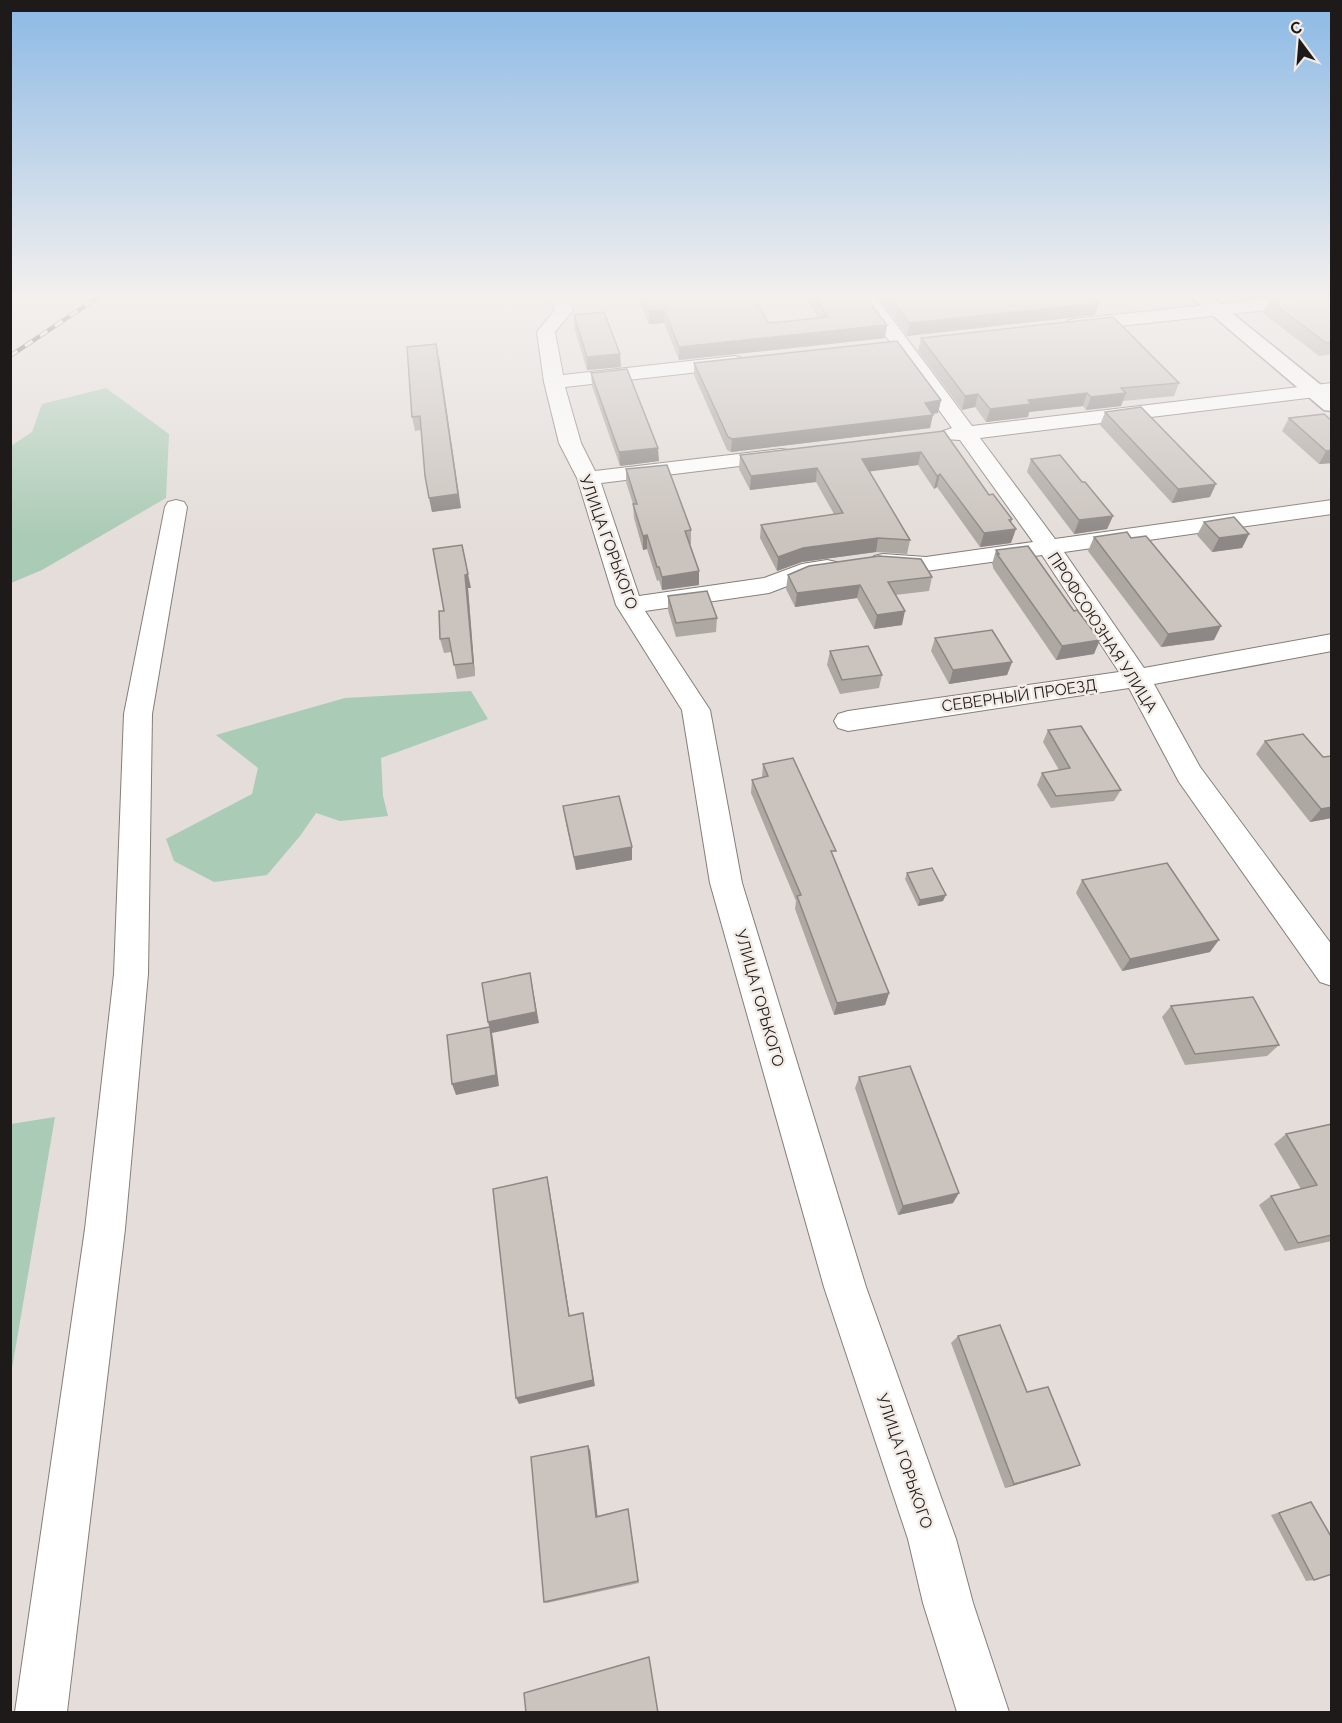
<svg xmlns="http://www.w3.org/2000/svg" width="1342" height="1723" font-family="Raleway,sans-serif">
	<rect width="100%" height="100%" fill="#e4ddd9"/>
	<!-- green -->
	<g fill="#aacbb5">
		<path d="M 106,388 L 169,434 L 166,498 L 42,570 L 11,583 L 11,446 L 32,432 L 42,404 Z"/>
		<path d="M 471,691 L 488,719 L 381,758 L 383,796 L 388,816 L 340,821 L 316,813 L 300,836 L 267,875 L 214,882 L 174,861 L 166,839 L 252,794 L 258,768 L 216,735 L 345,698 Z"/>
		<path d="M 55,1117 L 11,1374 L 11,1124 Z"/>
	</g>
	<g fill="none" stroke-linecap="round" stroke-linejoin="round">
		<!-- minor casing -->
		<g stroke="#857e7a" stroke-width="2">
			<g id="minor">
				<path d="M 550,296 L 568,296 L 573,310 L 555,332 L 563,375 L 735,356 L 742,358 L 745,362 L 742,366 L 735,368 L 565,387 L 581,443 L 595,471 L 781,449 L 789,450 L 792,455 L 789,460 L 781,461 L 601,483 L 639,596 L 764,578 L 802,564 L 827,560 L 836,562 L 839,567 L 836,572 L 808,578 L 769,593 L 645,611 L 710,710 L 742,883 L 866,1287 L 956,1539 L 973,1603 L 1009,1712 L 957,1712 L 923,1603 L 908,1539 L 824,1287 L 710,883 L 682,710 L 616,605 L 577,478 L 559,443 L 544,382 L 537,332 L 555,310 Z"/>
				<path d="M 857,296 L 875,296 L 972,426 L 1332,383 L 1332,395 L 980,438 L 1055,539 L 1332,500 L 1332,514 L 1064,552 L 1144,668 L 1332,634 L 1332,651 L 1154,684 L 1200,767 L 1332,945 L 1332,986 L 1320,982 L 1179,782 L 1129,688 L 848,731 L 838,728 L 834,721 L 838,714 L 848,711 L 1119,672 L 1042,555 L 926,571 L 874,566 L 871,561 L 874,556 L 883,554 L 926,557 L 1033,542 L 960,440 L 943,439 L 939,435 L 943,431 L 952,428 Z"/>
				<path d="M 1297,296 L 1332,296 L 1332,303 L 1074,331 L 1067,329 L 1065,325 L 1067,321 L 1074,319 Z"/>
				<path d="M 176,500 L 184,502 L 187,507 L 152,714 L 148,974 L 125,1229 L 67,1712 L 15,1712 L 85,1229 L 114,974 L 124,714 L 165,507 L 168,502 Z"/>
			</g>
		</g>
		<!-- major casing -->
		<g stroke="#857e7a" stroke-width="3">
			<path id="major" d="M 1190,296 L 1211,296 L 1332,394 L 1332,411 L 1324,410 Z"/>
		</g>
		<!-- minor -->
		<use href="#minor" fill="#fff" fill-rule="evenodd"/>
		<!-- major -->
		<use href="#major" fill="#fff" fill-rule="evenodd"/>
		<!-- rail casing -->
		<g stroke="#413d3c" stroke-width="4.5">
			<path id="rail" d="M 10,356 L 100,296"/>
		</g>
		<!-- rail -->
		<use href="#rail" stroke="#f2ebe6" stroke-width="3" stroke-dasharray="9" stroke-linecap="butt"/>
	</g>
	<!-- wall -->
	<g fill="#aea8a3">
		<path d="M 478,296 L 504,296 L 504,298 L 479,300 Z"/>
		<path d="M 637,296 L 753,296 L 768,322 L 772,323 L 818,318 L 804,296 L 865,296 L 885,338 L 679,360 L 664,323 L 649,324 Z"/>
		<path d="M 878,296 L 1092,296 L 1095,315 L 907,336 Z"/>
		<path d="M 1332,296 L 1332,354 L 1319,356 L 1263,313 L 1269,300 Z"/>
		<path d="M 574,315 L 620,354 L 621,367 L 587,370 L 574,327 Z"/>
		<path d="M 921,338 L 1179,383 L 1174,396 L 1123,401 L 1121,406 L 1086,410 L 1083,406 L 1029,412 L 1028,417 L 986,422 L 975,407 L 962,410 L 918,351 Z"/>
		<path d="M 407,347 L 461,508 L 432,512 L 421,430 L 415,431 L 412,417 Z"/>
		<path d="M 694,363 L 941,400 L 938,413 L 932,414 L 930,428 L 731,452 L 727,450 L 694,375 Z"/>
		<path d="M 591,373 L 659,461 L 620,466 L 592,386 Z"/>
		<path d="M 1105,412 L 1210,497 L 1172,503 L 1100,425 Z"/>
		<path d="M 1289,418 L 1332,421 L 1332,463 L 1319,464 L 1282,431 Z"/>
		<path d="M 944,431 L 989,495 L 1011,523 L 1011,543 L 980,547 L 937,487 L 934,489 L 918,465 L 869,471 L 910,540 L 907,554 L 876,552 L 802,562 L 777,571 L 760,538 L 761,525 L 834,514 L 816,482 L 750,490 L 739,469 L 740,455 Z"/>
		<path d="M 1031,459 L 1082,482 L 1113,516 L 1107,529 L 1074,534 L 1027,472 Z"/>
		<path d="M 626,469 L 691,530 L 691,544 L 689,544 L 699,585 L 662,590 L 659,580 L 657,581 L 647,549 L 643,550 L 634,518 L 633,504 L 626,482 Z"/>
		<path d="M 1204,522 L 1249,534 L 1242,548 L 1212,552 L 1197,535 Z"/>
		<path d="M 1094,537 L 1131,538 L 1214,640 L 1161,647 L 1088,551 Z"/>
		<path d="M 433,549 L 471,588 L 468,588 L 475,676 L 457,679 L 452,652 L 444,653 L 440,639 L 444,611 Z"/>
		<path d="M 996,550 L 1094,654 L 1056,660 L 993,568 L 993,566 L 992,564 Z"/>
		<path d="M 788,575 L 932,577 L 929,591 L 895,595 L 902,625 L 874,629 L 857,598 L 795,607 L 786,589 Z"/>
		<path d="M 668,596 L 717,618 L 716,632 L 676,637 L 668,610 Z"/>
		<path d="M 935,638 L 1012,662 L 1007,675 L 949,684 L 931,651 Z"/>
		<path d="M 830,651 L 882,675 L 879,688 L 840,694 L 827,665 Z"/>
		<path d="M 1048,730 L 1121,790 L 1114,801 L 1051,808 L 1037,785 L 1042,773 L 1059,770 L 1043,742 Z"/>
		<path d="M 1265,741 L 1323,757 L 1332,756 L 1332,818 L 1310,822 L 1256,754 Z"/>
		<path d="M 763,764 L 834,858 L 889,993 L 885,1005 L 834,1015 L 795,909 L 796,901 L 751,793 L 752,780 L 762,778 Z"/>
		<path d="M 563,806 L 632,847 L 632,860 L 576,870 L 565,819 Z"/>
		<path d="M 907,873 L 943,901 L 918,906 L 905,879 Z"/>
		<path d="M 1082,880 L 1210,952 L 1122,971 L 1076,893 Z"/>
		<path d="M 1171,1006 L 1279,1045 L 1267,1056 L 1185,1065 L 1162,1017 Z"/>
		<path d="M 859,1077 L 953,1203 L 898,1215 L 855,1088 Z"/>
		<path d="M 1332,1124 L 1332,1241 L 1285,1251 L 1259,1205 L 1271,1196 L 1301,1189 L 1274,1144 L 1286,1134 Z"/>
		<path d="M 958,1336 L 1027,1392 L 1070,1469 L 1005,1488 L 951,1343 Z"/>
		<path d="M 590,1450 L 597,1516 L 628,1509 L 639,1583 L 547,1603 L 544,1602 Z"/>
		<path d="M 1311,1502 L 1314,1580 L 1306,1581 L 1271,1515 Z"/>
	</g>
	<!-- shaded-wall -->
	<g fill="#8d8885">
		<path d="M 1248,296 L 1274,296 L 1246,299 Z"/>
		<path d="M 1099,303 L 1095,315 L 907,336 L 909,323 Z"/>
		<path d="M 664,310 L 664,323 L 649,324 L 649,311 Z"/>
		<path d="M 887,325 L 885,338 L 679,360 L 679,347 Z"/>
		<path d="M 620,354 L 621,367 L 587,370 L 587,357 Z"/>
		<path d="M 439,357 L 461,508 L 432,512 L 429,498 Z"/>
		<path d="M 1087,393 L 1083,406 L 1029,412 L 1028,417 L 986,422 L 990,409 L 1028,400 Z"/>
		<path d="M 1126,393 L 1121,406 L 1086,410 L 1091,397 Z"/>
		<path d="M 978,394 L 975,407 L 962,410 L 965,396 Z"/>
		<path d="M 941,400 L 938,413 L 922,416 L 925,403 Z"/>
		<path d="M 933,415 L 930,428 L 731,452 L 732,439 Z"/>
		<path d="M 658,448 L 659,461 L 620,466 L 619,452 Z"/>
		<path d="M 1332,450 L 1332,463 L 1319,464 L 1326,451 Z"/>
		<path d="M 921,452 L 918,465 L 859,473 L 862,459 Z"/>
		<path d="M 817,468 L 816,482 L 750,490 L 751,476 Z"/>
		<path d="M 940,474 L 937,487 L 934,489 L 937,476 Z"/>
		<path d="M 1216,484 L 1210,497 L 1172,503 L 1178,489 Z"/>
		<path d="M 1113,516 L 1107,529 L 1074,534 L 1079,520 Z"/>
		<path d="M 1012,519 L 1009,530 L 1016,529 L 1011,543 L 980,547 L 984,533 L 1009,520 Z"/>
		<path d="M 1249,534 L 1242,548 L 1212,552 L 1219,538 Z"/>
		<path d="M 647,535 L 647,549 L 643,550 L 643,536 Z"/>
		<path d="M 878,538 L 876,552 L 802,562 L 777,571 L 778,557 L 803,548 Z"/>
		<path d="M 699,571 L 699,585 L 662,590 L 662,577 Z"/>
		<path d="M 468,574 L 471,588 L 468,588 L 475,676 L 473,663 L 465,575 Z"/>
		<path d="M 860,585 L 857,598 L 795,607 L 797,593 Z"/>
		<path d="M 905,611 L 902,625 L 874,629 L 877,615 Z"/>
		<path d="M 1221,626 L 1214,640 L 1161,647 L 1168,634 Z"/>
		<path d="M 1100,640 L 1094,654 L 1056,660 L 1062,646 Z"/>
		<path d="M 1012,662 L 1007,675 L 949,684 L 953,670 Z"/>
		<path d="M 1332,807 L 1332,818 L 1310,822 L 1321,809 Z"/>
		<path d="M 632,847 L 632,860 L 576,870 L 574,857 Z"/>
		<path d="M 946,895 L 943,901 L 918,906 L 920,900 Z"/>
		<path d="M 1219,940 L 1210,952 L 1122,971 L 1130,959 Z"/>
		<path d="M 530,973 L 539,1023 L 492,1033 L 493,1039 L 499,1086 L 456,1095 L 452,1084 L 490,1030 L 488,1022 Z"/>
		<path d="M 889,993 L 885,1005 L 834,1015 L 837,1003 Z"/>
		<path d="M 547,1177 L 549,1186 L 571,1324 L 569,1316 Z"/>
		<path d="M 959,1193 L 953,1203 L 898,1215 L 903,1206 Z"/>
		<path d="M 583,1313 L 595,1386 L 519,1404 L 516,1398 Z"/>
		<path d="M 588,1446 L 590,1450 L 598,1520 L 596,1517 Z"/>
		<path d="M 1080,1465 L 1070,1469 L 1005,1488 L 1014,1484 Z"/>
	</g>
	<!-- building -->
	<g fill="#cac3be" stroke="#8d8885" stroke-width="1.5">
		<path d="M 642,296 L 753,296 L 768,322 L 772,323 L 828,317 L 814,296 L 865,296 L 887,325 L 679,347 L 664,310 L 649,311 Z"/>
		<path d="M 889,296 L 1092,296 L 1099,303 L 909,323 Z"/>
		<path d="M 1304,296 L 1332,296 L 1332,342 L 1326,343 L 1269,300 Z"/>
		<path d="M 604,312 L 620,354 L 587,357 L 574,315 Z"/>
		<path d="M 1113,317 L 1179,383 L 1121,388 L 1126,393 L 1091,397 L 1087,393 L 1028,400 L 1031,404 L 990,409 L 978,394 L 965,396 L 921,338 Z"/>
		<path d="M 897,341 L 941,400 L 925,403 L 933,415 L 732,439 L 728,437 L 694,363 Z"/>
		<path d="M 436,344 L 458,494 L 429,498 L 425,476 L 420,416 L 412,417 L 407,347 Z"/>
		<path d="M 627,369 L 658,448 L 619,452 L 591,373 Z"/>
		<path d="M 1141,407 L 1216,484 L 1178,489 L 1105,412 Z"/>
		<path d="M 1324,414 L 1332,421 L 1332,450 L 1326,451 L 1289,418 Z"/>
		<path d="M 944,431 L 989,495 L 993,494 L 1012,519 L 1009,520 L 1016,529 L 984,533 L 940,474 L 937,476 L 921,452 L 862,459 L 910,540 L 878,538 L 803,548 L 778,557 L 761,525 L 843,513 L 817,468 L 751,476 L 740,455 Z"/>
		<path d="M 1060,455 L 1082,482 L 1085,482 L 1113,516 L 1079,520 L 1031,459 Z"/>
		<path d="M 667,465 L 691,530 L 685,531 L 699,571 L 662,577 L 659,567 L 657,567 L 647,535 L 643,536 L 633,504 L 637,504 L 626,469 Z"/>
		<path d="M 1234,517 L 1249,534 L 1219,538 L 1204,522 Z"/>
		<path d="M 1127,532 L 1131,538 L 1146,536 L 1221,626 L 1168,634 L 1094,537 Z"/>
		<path d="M 462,545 L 468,574 L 465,575 L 473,663 L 454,665 L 449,638 L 440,639 L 439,611 L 444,611 L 433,549 Z"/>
		<path d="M 1028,546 L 1074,611 L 1077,610 L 1100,640 L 1062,646 L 997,554 L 999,554 L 996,550 Z"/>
		<path d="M 879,556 L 921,559 L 932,577 L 888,582 L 905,611 L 877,615 L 860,585 L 797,593 L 788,575 L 809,566 Z"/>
		<path d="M 707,591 L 717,618 L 676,623 L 668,596 Z"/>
		<path d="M 992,630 L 1012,662 L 953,670 L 935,638 Z"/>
		<path d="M 868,646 L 882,675 L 842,680 L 830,651 Z"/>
		<path d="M 1081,726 L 1121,790 L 1056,796 L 1042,773 L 1070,768 L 1048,730 Z"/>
		<path d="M 1303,734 L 1323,757 L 1332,756 L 1332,807 L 1321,809 L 1265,741 Z"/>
		<path d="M 793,758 L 836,851 L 831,851 L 889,993 L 837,1003 L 797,896 L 801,895 L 752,780 L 768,776 L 763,764 Z"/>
		<path d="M 619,796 L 632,847 L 574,857 L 563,806 Z"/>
		<path d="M 1167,863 L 1219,940 L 1130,959 L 1082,880 Z"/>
		<path d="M 932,868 L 946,895 L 920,900 L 907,873 Z"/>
		<path d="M 530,973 L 536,1012 L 488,1022 L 482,983 Z"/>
		<path d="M 1253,997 L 1279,1045 L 1195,1054 L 1171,1006 Z"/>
		<path d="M 490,1027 L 496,1075 L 452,1084 L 447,1035 Z"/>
		<path d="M 910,1066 L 959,1193 L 903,1206 L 859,1077 Z"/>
		<path d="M 1332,1124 L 1332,1235 L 1298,1243 L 1271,1196 L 1317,1185 L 1286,1134 Z"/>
		<path d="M 547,1177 L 569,1316 L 583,1313 L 593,1380 L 516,1398 L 493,1189 Z"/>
		<path d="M 1000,1325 L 1027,1392 L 1048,1387 L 1080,1465 L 1014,1484 L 958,1336 Z"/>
		<path d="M 588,1446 L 596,1517 L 628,1509 L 638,1581 L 544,1602 L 531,1457 Z"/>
		<path d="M 1311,1502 L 1332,1538 L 1332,1574 L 1314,1580 L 1279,1513 Z"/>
		<path d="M 649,1657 L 658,1713 L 526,1713 L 524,1693 Z"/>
	</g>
	<!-- sky -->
	<linearGradient id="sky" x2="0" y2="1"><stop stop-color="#8bb9e5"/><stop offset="0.55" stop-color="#f3f0ee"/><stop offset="1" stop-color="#f3f0ee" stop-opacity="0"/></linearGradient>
	<rect width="1342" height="538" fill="url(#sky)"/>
	<g text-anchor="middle" stroke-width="5" stroke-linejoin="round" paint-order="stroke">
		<!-- street labels -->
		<g font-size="16" fill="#1d1a19" stroke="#f2ebe6">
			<text transform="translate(609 542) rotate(70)" y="6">УЛИЦА ГОРЬКОГО</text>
			<text transform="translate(1103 632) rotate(57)" y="6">ПРОФСОЮЗНАЯ УЛИЦА</text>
			<text transform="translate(1019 695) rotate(-8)" y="6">СЕВЕРНЫЙ ПРОЕЗД</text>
			<text transform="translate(760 998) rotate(74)" y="6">УЛИЦА ГОРЬКОГО</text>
			<text transform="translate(905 1461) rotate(71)" y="6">УЛИЦА ГОРЬКОГО</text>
		</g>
	</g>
	<!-- border -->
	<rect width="1342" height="1723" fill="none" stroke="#1d1a19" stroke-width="24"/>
	<!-- north arrow -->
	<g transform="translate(1300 42) rotate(344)" stroke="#f2ebe6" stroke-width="4.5" paint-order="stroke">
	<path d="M0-4.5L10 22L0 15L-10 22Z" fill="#1d1a19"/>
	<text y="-9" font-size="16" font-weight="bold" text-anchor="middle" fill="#1d1a19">С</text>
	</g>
</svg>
